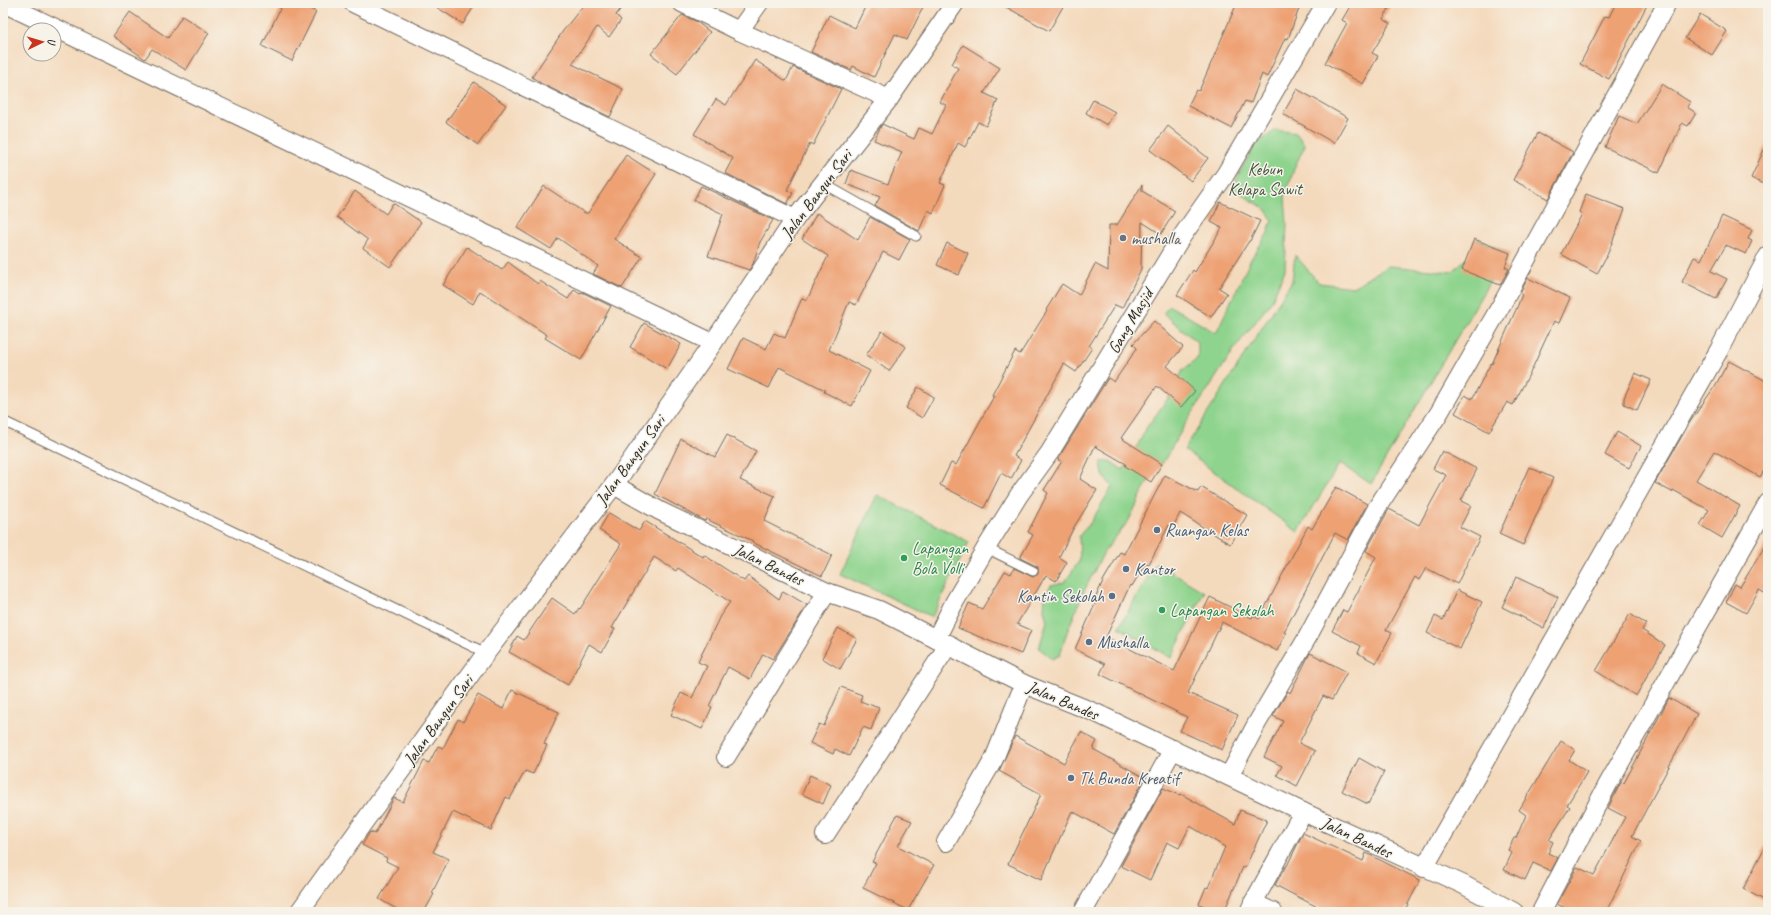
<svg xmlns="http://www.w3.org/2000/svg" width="1771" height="915" font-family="Caveat,sans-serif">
	<rect width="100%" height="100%" fill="#f7f3e8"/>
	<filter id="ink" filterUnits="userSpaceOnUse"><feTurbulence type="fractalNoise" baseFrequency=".025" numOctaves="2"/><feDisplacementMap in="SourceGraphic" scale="8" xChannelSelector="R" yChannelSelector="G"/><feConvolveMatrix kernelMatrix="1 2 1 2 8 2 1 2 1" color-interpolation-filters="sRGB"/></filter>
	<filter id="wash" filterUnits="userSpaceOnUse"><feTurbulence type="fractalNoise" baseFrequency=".012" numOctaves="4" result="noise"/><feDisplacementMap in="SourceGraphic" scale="16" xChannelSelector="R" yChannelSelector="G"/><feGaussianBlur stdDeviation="0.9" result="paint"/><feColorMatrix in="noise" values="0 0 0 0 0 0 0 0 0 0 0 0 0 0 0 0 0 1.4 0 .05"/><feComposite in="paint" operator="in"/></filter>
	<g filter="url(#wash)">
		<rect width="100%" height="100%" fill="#f4dabd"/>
		<!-- green -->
		<g fill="#8fd48e" stroke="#5d805c">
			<path d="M 1276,130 L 1296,133 L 1305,145 L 1295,166 L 1285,197 L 1287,224 L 1285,270 L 1271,302 L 1235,348 L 1186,423 L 1162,464 L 1148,481 L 1129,520 L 1104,552 L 1085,589 L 1067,632 L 1060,655 L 1052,659 L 1039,648 L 1047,621 L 1044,610 L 1045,595 L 1051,585 L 1065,582 L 1080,560 L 1079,536 L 1091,522 L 1112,487 L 1103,475 L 1101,462 L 1110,461 L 1123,470 L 1131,458 L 1147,427 L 1169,397 L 1183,370 L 1198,358 L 1198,343 L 1163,313 L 1170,306 L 1216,333 L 1251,259 L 1268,233 L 1272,219 L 1264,208 L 1233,189 L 1240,171 L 1256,144 Z"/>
			<path d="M 1477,239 L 1507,252 L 1371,484 L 1340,463 L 1298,532 L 1184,450 L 1292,281 L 1295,255 L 1319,283 L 1353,287 L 1388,266 L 1452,272 L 1474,251 Z"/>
			<path d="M 877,495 L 969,542 L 932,617 L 840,574 Z"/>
			<path d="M 1156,563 L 1204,592 L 1171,658 L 1119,627 Z"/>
		</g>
		<g id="blocks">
			<!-- building -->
			<g fill="#eea173">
				<path d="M 283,3 L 298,3 L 316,12 L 292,61 L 262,46 Z"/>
				<path d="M 430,3 L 476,3 L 463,24 Z"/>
				<path d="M 585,3 L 625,3 L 616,15 L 621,20 L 609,37 L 597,27 L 572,64 L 623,89 L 610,117 L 542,84 L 532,77 L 563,31 Z"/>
				<path d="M 867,3 L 925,3 L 907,40 L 895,34 L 874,77 L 853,66 L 851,70 L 811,52 L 829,15 L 855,28 Z"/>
				<path d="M 999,3 L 1065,3 L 1049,31 Z"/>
				<path d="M 1237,3 L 1301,3 L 1288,39 L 1285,38 L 1267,77 L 1262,74 L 1251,103 L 1245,101 L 1231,128 L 1188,106 L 1196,90 L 1199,91 Z"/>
				<path d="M 1352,3 L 1392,3 L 1383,19 L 1390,23 L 1372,53 L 1378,56 L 1363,84 L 1325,63 L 1347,23 L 1342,20 Z"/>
				<path d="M 1616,3 L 1648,3 L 1609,79 L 1580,64 L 1605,16 L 1609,17 Z"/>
				<path d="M 130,12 L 168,38 L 182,16 L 209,33 L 186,70 L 152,49 L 145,59 L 113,36 Z"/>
				<path d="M 1700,14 L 1727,31 L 1712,55 L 1685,38 Z"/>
				<path d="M 682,15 L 697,22 L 710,32 L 677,74 L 651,54 Z"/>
				<path d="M 963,45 L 1000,68 L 984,93 L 998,100 L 986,126 L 978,122 L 965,147 L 958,143 L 940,183 L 945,185 L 933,213 L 928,210 L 919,231 L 875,206 L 880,197 L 846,184 L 851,170 L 888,184 L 902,152 L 874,140 L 882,124 L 914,139 L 919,128 L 932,134 L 946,105 L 940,102 L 958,68 L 952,64 Z"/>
				<path d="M 755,60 L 786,81 L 793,67 L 841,89 L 813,145 L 810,143 L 787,190 L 793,193 L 787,204 L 725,173 L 733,158 L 694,134 L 716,99 L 726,105 Z"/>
				<path d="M 474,82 L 506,105 L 478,145 L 446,122 Z"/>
				<path d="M 1662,84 L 1690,102 L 1687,107 L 1696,113 L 1688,126 L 1682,123 L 1659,173 L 1605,147 L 1619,116 L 1637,124 Z"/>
				<path d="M 1297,89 L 1348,118 L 1334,143 L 1283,114 Z"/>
				<path d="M 1093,100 L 1115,112 L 1107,125 L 1086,113 Z"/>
				<path d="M 1168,126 L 1208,158 L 1191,181 L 1150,150 Z"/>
				<path d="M 1538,133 L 1573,152 L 1548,199 L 1513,180 Z"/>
				<path d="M 1768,141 L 1768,186 L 1751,178 Z"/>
				<path d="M 626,155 L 656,174 L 614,239 L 642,257 L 622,288 L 593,274 L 598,266 L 558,238 L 551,249 L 517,228 L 544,186 L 585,213 L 588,213 Z"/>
				<path d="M 1142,185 L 1142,191 L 1175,211 L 1161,234 L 1142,222 L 1141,269 L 1122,308 L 1115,305 L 1089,346 L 1092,348 L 1076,372 L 1064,364 L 1014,456 L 1021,460 L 1011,479 L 1001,473 L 984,508 L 940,485 L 951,463 L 956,465 L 994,396 L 992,395 L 1015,351 L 1020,354 L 1047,311 L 1046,310 L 1062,284 L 1079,295 L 1095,264 L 1108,271 L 1109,225 L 1117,225 Z"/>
				<path d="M 701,186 L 773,220 L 760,242 L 753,264 L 749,270 L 708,256 L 723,214 L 694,200 Z"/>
				<path d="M 355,191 L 386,214 L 393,203 L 421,222 L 390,267 L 363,248 L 368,240 L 337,217 Z"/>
				<path d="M 1586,194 L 1625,209 L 1608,253 L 1597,274 L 1561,254 L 1582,214 L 1579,212 Z"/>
				<path d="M 1220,202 L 1260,221 L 1250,241 L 1249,241 L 1219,288 L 1227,293 L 1211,317 L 1177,295 L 1193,270 L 1195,272 L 1222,228 L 1211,222 Z"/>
				<path d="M 817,213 L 858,240 L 870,217 L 910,239 L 899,260 L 883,252 L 856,305 L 849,302 L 829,350 L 870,371 L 852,406 L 824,392 L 825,390 L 779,367 L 769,388 L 728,369 L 743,338 L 766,349 L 774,333 L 785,338 L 802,298 L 807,300 L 828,256 L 802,239 Z"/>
				<path d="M 1722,216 L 1752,230 L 1748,239 L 1752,241 L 1746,254 L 1726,245 L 1711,271 L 1727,279 L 1716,299 L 1682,282 L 1694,257 L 1701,260 Z"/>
				<path d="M 1474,239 L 1510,253 L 1505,267 L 1509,269 L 1500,285 L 1462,270 Z"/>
				<path d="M 947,243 L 968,253 L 959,275 L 937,265 Z"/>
				<path d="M 467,247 L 502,270 L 508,262 L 538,284 L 540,281 L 568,299 L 574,290 L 580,294 L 582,292 L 611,306 L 581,360 L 545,338 L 547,335 L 480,291 L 473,304 L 443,285 Z"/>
				<path d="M 1528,278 L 1570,298 L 1559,323 L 1554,321 L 1532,369 L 1513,405 L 1507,402 L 1489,432 L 1455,413 L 1465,395 L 1472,399 L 1491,363 L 1492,364 L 1518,305 L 1522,294 L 1520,293 Z"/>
				<path d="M 1154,321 L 1183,347 L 1167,366 L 1195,391 L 1181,407 L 1157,386 L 1121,438 L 1162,464 L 1151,482 L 1125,466 L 1126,464 L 1095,446 L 1080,479 L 1097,490 L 1074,527 L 1059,557 L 1067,562 L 1056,581 L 1046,575 L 1017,624 L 1031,630 L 1021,654 L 958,628 L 969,603 L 982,609 L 1005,571 L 1011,574 L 1014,568 L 1033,577 L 1038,574 L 1038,567 L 1020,558 L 1033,535 L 1028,532 L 1048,493 L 1044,490 L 1062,461 L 1058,460 L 1061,454 L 1108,378 L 1114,382 L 1137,348 L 1133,344 Z"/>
				<path d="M 644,323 L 681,344 L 667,369 L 630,347 Z"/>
				<path d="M 882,331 L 906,347 L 889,371 L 866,355 Z"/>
				<path d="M 1729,361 L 1768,382 L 1768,464 L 1760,477 L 1714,451 L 1696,480 L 1740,506 L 1722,538 L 1700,525 L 1709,510 L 1673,490 L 1672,492 L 1655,483 L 1690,422 L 1715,386 Z"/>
				<path d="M 1635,373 L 1651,380 L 1637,410 L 1624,404 L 1624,398 Z"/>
				<path d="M 918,387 L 934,397 L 922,418 L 906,408 Z"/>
				<path d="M 1617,432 L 1641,446 L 1629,468 L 1605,455 Z"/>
				<path d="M 727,435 L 756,451 L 740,480 L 775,496 L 764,521 L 832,555 L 822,576 L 752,542 L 753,541 L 706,519 L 705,521 L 655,494 L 681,439 L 715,457 Z"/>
				<path d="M 1442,451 L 1477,469 L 1461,501 L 1471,506 L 1460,527 L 1480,537 L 1457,584 L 1426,568 L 1419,580 L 1415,577 L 1386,630 L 1392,633 L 1376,663 L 1358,653 L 1361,646 L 1332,631 L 1343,610 L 1347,612 L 1376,557 L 1366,551 L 1389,509 L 1419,525 L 1446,475 L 1433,469 Z"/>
				<path d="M 1529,467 L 1553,478 L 1523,545 L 1499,534 Z"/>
				<path d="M 1165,475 L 1198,492 L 1201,487 L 1247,515 L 1230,544 L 1180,513 L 1173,527 L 1169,525 L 1149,564 L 1146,563 L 1132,586 L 1130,585 L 1106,637 L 1174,671 L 1210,597 L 1252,618 L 1253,615 L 1259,619 L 1308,526 L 1312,529 L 1336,487 L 1367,504 L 1348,540 L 1335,533 L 1284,632 L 1286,633 L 1277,651 L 1222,622 L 1188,693 L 1238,715 L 1222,750 L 1180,731 L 1187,717 L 1100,674 L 1105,664 L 1075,649 L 1096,602 L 1094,601 L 1103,581 L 1120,552 L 1124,554 Z"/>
				<path d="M 609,513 L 639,531 L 645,521 L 703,557 L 704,555 L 744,581 L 748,576 L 779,599 L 783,591 L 807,605 L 773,659 L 763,654 L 750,679 L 728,667 L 709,706 L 712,707 L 702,729 L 671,715 L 681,693 L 692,698 L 707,666 L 698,662 L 720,616 L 730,602 L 678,568 L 676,571 L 654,557 L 612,628 L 615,629 L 602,652 L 589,644 L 568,685 L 509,652 L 517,636 L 524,640 L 552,598 L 575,614 L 579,608 L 580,609 L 621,544 L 599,530 Z"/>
				<path d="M 1768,541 L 1768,595 L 1759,590 L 1746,613 L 1726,602 L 1735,584 L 1740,587 Z"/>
				<path d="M 1516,577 L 1558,597 L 1544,628 L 1502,607 Z"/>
				<path d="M 1457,590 L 1482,602 L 1460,649 L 1427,633 L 1435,616 L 1443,620 Z"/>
				<path d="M 1630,614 L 1646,624 L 1642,630 L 1665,645 L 1636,696 L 1596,671 Z"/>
				<path d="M 838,628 L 857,639 L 840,669 L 822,658 Z"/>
				<path d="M 1310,653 L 1347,672 L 1332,700 L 1323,696 L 1299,743 L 1315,751 L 1297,786 L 1277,775 L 1282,766 L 1264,757 L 1283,721 L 1273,716 L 1288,691 L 1290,693 Z"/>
				<path d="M 841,687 L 862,695 L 860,701 L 879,708 L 871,730 L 863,727 L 849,756 L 835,749 L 833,754 L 810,743 L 819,724 L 824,726 Z"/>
				<path d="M 512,690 L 559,712 L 544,744 L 547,745 L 533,774 L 525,771 L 510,799 L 506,797 L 491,830 L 453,812 L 433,852 L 449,859 L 432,893 L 434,894 L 424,912 L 402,912 L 379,899 L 398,867 L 386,861 L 387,858 L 362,845 L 370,832 L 375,834 L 394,798 L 403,802 L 424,761 L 429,763 L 438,746 L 443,748 L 458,719 L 463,722 L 478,695 L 503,709 Z"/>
				<path d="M 1669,698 L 1697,714 L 1632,836 L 1641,841 L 1606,912 L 1573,912 L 1557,904 L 1577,867 L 1594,875 L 1625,817 L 1608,808 L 1621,782 L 1624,783 Z"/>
				<path d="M 1081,732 L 1097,741 L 1093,749 L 1145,778 L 1114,834 L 1072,811 L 1041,880 L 1008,864 L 1041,794 L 999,771 L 1015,736 L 1064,763 Z"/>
				<path d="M 1561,741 L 1575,750 L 1569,760 L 1587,772 L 1567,805 L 1570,807 L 1549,840 L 1553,842 L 1548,853 L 1558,858 L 1551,871 L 1533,863 L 1525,880 L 1504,870 L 1512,853 L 1508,850 L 1514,838 L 1516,838 L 1526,815 L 1519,810 Z"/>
				<path d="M 1359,758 L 1384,772 L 1368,804 L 1342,791 Z"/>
				<path d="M 810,775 L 831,785 L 823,804 L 802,794 Z"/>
				<path d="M 1163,788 L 1180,795 L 1181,794 L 1235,824 L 1240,810 L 1267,820 L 1245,868 L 1243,867 L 1224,912 L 1218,912 L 1199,904 L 1206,887 L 1208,888 L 1225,847 L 1190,826 L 1179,848 L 1167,842 L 1150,880 L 1121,866 Z"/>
				<path d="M 897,815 L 912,821 L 898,846 L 934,865 L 908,910 L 863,888 L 876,863 L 872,862 Z"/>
				<path d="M 1303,833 L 1363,861 L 1366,853 L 1420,880 L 1404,912 L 1327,912 L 1275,885 L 1286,866 L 1287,866 Z"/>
				<path d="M 1768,841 L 1768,902 L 1743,889 Z"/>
			</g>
		</g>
	</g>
	<g filter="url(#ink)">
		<use href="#blocks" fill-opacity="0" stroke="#71685e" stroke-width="1"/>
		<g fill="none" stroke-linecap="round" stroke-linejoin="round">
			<!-- service casing -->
			<g stroke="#71685e" stroke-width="11">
				<g id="service">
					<path d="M 824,184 L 916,236"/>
					<path d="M 3,421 L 486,653"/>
					<path d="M 986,548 L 1033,571"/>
				</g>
			</g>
			<!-- minor casing -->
			<g stroke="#71685e" stroke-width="20">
				<g id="minor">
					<path d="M 3,3 L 713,343"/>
					<path d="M 353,3 L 795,219"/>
					<path d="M 682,3 L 739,31 L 889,99"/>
					<path d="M 739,31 L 759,3"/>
					<path d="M 614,485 L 660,511 L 827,592 L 879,610 L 1024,684 L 1096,713 L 1303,812 L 1462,884 L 1514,912"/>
					<path d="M 936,639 L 955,601 L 986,548 L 1019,495 L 1050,452 L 1180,239 L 1225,175 L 1326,3"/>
					<path d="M 726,757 L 827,592"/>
					<path d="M 1229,776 L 1257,723 L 1307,638 L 1378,506 L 1439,413 L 1503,302 L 1667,3"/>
					<path d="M 825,835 L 949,644"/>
					<path d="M 946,842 L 994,759 L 1024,684"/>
					<path d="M 1424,868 L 1719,350 L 1768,256"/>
					<path d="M 1253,903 L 1273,912"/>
					<path d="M 299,912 L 486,653 L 614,485 L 713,343 L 795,219 L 889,99 L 955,3"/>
					<path d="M 1083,912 L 1173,749"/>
					<path d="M 1249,912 L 1253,903 L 1303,812"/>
					<path d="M 1541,912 L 1608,784 L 1768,503"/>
				</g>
			</g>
			<!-- service -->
			<use href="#service" stroke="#fff" stroke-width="9"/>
			<!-- minor -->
			<use href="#minor" stroke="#fff" stroke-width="18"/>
		</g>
	</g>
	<!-- markers -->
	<circle fill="#6b7280" stroke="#f7f3e8" stroke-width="1.5" cx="1123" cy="238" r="4"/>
	<g fill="#5c6f8a" stroke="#f7f3e8" stroke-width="1.5">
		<circle cx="1157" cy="530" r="4"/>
		<circle cx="1126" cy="569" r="4"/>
		<circle cx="1112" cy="596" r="4"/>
		<circle cx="1089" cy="642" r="4"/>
		<circle cx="1071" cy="778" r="4"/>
	</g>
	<g fill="#2e9e5b" stroke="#f7f3e8" stroke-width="1.5">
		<circle cx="904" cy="558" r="4"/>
		<circle cx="1162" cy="610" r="4"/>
	</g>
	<g text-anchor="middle" stroke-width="3" stroke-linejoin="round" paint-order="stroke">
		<!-- park labels -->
		<g font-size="17" fill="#454" stroke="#f7f3e8">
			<text x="1265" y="175">Kebun<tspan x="1265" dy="20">Kelapa Sawit</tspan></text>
		</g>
		<!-- street labels -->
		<g font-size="17" fill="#2b2b2b" stroke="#f7f3e8">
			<text transform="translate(816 194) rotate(-53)" y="6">Jalan Bangun Sari</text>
			<text transform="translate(1130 321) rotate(-59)" y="6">Gang Masjid</text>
			<text transform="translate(630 460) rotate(-54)" y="6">Jalan Bangun Sari</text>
			<text transform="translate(769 564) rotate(26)" y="6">Jalan Bandes</text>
			<text transform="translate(1063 700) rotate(23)" y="6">Jalan Bandes</text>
			<text transform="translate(438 720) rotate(-54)" y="6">Jalan Bangun Sari</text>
			<text transform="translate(1357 837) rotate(25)" y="6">Jalan Bandes</text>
		</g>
		<!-- worship labels -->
		<g font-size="17" fill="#5b616d" stroke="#f7f3e8" text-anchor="start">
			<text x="1131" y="244">mushalla</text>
		</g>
		<!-- service labels -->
		<g font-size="17" fill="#4e5e75" stroke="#f7f3e8" text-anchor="start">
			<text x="1165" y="536">Ruangan Kelas</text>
			<text x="1134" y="575">Kantor</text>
			<text x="1104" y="602" text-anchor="end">Kantin Sekolah</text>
			<text x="1097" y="648">Mushalla</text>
			<text x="1079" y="784">Tk Bunda Kreatif</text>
		</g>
		<!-- leisure labels -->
		<g font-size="17" fill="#27864d" stroke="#f7f3e8" text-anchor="start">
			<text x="912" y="554">Lapangan<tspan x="912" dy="20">Bola Volli</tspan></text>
			<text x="1170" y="616">Lapangan Sekolah</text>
		</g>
	</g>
	<!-- margin -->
	<rect width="1771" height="915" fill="none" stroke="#f7f3e8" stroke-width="16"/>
	<!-- north arrow -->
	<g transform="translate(42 42) rotate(85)"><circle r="19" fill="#f7f3e8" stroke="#a5a39c"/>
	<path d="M0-3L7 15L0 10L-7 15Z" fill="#c8321e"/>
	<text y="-6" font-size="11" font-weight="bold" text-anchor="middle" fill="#2b2b2b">U</text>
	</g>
</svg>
